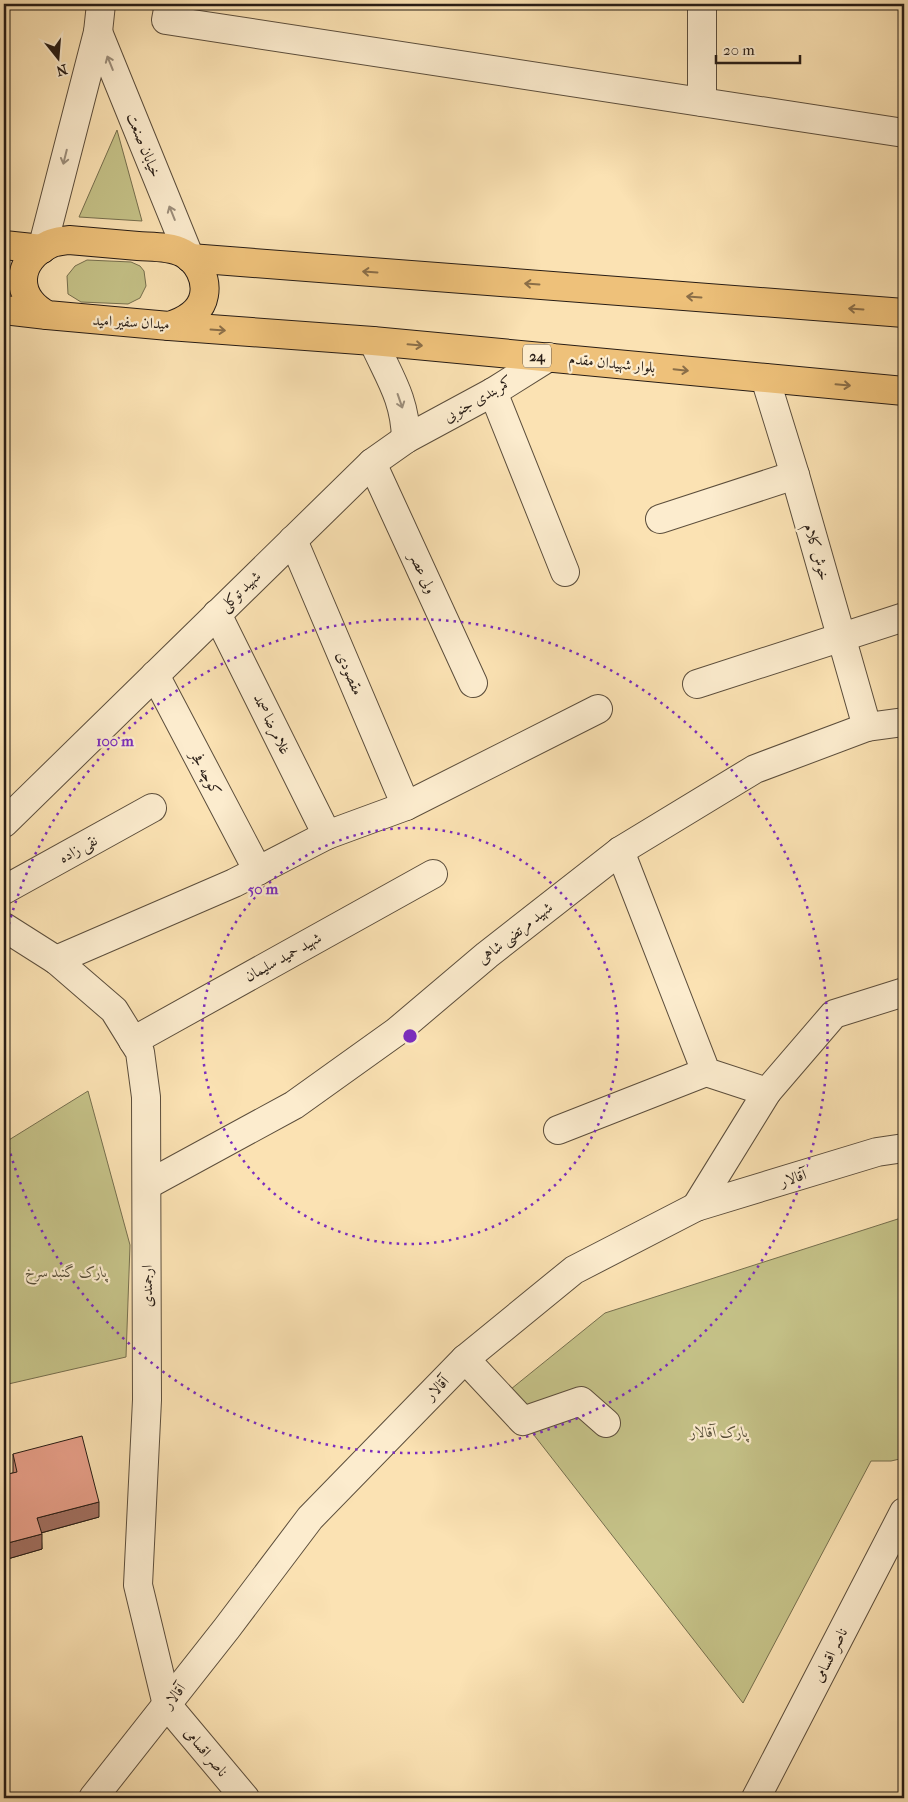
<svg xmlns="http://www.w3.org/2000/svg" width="908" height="1802" font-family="'IM FELL French Canon',Amiri,serif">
	<rect width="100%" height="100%" fill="#fbe2b3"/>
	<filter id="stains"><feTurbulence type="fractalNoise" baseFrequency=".004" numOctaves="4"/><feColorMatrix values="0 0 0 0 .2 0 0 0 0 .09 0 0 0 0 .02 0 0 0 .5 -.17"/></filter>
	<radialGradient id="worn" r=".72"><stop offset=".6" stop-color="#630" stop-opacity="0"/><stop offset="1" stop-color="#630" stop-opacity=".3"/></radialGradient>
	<!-- green -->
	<g fill="#c5c288" stroke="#766f4e">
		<path d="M 117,130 L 142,221 L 79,217 Z"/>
		<path d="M 87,260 L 131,262 L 140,266 L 144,271 L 146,286 L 140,298 L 128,304 L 81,302 L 68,294 L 67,276 L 75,266 Z"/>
		<path d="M 88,1091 L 130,1245 L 126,1357 L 4,1385 L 4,1143 Z"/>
		<path d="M 904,1217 L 904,1458 L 891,1461 L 871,1461 L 743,1703 L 523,1421 L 490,1406 L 605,1313 Z"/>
	</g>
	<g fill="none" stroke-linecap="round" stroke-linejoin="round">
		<!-- minor casing -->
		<g stroke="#5c4e3c" stroke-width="30">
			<g id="minor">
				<path d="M 169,4 L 166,20 L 904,133"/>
				<path d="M 702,4 L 702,102"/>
				<path d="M 98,32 L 101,4"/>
				<path d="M 42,249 L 98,32 L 190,258"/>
				<path d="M 373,341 C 389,377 405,398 406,439"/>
				<path d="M 765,378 L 795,475 L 867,727"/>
				<path d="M 493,392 L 565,572"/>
				<path d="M 372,463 L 473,683"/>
				<path d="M 660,519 L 795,475"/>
				<path d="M 293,540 L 406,806"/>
				<path d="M 217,614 L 327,835"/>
				<path d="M 155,675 L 258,871"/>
				<path d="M 697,684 L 904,617"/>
				<path d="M 4,823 L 372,463 L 406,439 L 493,392 L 549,357"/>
				<path d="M 620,851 L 706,1072 L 767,1092 L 696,1207"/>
				<path d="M 4,890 L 152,808"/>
				<path d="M 4,927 L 56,960 L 114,1010 L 140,1052 L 146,1097 L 147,1400 L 138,1585 L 167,1705 L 245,1798"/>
				<path d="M 56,960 L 234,883 L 327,835 L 406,806 L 598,709"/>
				<path d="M 133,1041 L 433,874"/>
				<path d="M 767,1092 L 834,1014 L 904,992"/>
				<path d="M 558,1130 L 706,1072"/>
				<path d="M 147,1185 L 294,1105 L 396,1032 L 487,955 L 620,851 L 755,769 L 867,727 L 904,722"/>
				<path d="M 465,1359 L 523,1421 L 581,1401 L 606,1423"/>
				<path d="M 93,1798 L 227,1628 L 310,1518 L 465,1359 L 574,1270 L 696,1207 L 877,1152 L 904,1148"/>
				<path d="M 756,1798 L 904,1512"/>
			</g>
		</g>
		<!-- major casing -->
		<g stroke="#271c15" stroke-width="30">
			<g id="major">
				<path d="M 69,240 C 92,242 115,244 138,246 C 153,247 170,246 183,253 C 198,261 207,279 204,295 C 201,313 185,321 169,326 L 47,315 C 13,296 16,260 50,244 C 56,241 63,241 69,240 Z"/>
				<path d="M 4,245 L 42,249"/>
				<path d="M 190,258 L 904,313"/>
				<path d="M 4,310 L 47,315"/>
				<path d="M 169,326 L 373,341 L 904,391"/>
			</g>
		</g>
		<!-- minor -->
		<use href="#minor" stroke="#fcecce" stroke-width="28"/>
		<!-- major -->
		<use href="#major" stroke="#eec17a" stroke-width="28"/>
	</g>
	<!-- wall -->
	<path fill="#c88a77" stroke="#271c15" d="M 13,1454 L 99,1517 L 41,1533 L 42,1549 L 4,1560 L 4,1475 L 13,1473 Z"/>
	<!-- shaded-wall -->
	<g fill="#a27061" stroke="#271c15">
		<path d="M 99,1502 L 99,1517 L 37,1534 L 37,1518 Z"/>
		<path d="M 42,1534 L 42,1549 L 4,1560 L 4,1544 Z"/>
	</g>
	<!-- building -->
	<path fill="#e8a08a" stroke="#271c15" d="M 82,1436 L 99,1502 L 37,1518 L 42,1534 L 4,1544 L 4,1475 L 17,1472 L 13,1454 Z"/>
	<!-- one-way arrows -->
	<defs><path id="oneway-shaft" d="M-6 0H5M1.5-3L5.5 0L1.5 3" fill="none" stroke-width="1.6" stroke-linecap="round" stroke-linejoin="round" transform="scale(1.25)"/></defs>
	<g stroke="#9c8e7b">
		<use href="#oneway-shaft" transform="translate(110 63) rotate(-112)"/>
		<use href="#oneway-shaft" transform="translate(65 157) rotate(104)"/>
		<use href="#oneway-shaft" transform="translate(172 213) rotate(-112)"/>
		<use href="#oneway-shaft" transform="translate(400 401) rotate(71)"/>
	</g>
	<g stroke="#8a6e48">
		<use href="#oneway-shaft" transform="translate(370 272) rotate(-176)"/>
		<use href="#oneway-shaft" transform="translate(532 284) rotate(-176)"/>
		<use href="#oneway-shaft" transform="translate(694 297) rotate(-176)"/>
		<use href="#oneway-shaft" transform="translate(856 309) rotate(-176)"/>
		<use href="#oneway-shaft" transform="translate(218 330) rotate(4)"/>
		<use href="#oneway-shaft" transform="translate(415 345) rotate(5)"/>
		<use href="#oneway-shaft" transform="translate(681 370) rotate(6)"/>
		<use href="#oneway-shaft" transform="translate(843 385) rotate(5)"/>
	</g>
	<!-- distance rings -->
	<g fill="none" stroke="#7b2cbf" stroke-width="2.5" stroke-dasharray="2.5 5">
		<circle cx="410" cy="1036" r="208"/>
		<path d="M5 939A417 417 0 1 1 5 1133"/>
	</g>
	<g text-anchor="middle" stroke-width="4.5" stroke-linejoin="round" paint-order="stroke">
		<!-- shield labels -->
		<rect fill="#fcecce" stroke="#675a4c" stroke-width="1" x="523" y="344.5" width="28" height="23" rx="4"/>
		<g font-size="14" font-weight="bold" fill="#271c15">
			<text x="537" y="361">24</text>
		</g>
		<!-- street labels -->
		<g font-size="15" fill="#271c15" stroke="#fcecce">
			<text transform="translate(144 145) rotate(68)" y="5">خیابان صنعت</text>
			<text transform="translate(131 322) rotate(3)" y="5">میدان سفیر امید</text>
			<text transform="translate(612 363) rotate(6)" y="5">بلوار شهیدان مقدم</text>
			<text transform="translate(478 399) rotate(-30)" y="5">کمربندی جنوبی</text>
			<text transform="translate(817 552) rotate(74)" y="5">خوش کلام</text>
			<text transform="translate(423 573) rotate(65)" y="5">ولی عصر</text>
			<text transform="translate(240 591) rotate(-44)" y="5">شهید توکلی</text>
			<text transform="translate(350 673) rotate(67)" y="5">مقصودی</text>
			<text transform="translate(272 724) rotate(64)" y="5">غلامرضا صمد</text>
			<text transform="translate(206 773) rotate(62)" y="5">كوچه فجر</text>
			<text transform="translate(78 849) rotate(-29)" y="5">نقی زاده</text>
			<text transform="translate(515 933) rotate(-38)" y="5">شهید مرتضی شاهی</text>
			<text transform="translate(283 957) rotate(-29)" y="5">شهید حمید سلیمان</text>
			<text transform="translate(793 1178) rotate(-17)" y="5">آقالار</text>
			<text transform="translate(147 1286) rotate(-90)" y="5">ارجمندی</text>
			<text transform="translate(437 1388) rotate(-46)" y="5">آقالار</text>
			<text transform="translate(830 1655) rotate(-63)" y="5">ناصر اقسامی</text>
			<text transform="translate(174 1696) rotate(-52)" y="5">آقالار</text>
			<text transform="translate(206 1752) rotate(50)" y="5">ناصر اقسامی</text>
		</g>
		<!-- park labels -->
		<g font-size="15" font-style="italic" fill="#564e38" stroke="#fcecce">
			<text x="66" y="1277">پارک گنبد سرخ</text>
			<text x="719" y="1437">پارک آقالار</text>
		</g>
	</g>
	<circle cx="410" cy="1036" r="8" fill="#7b2cbf" stroke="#fcecce" stroke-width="2.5"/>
	<g font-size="15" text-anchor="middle" font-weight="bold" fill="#7b2cbf" stroke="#fcecce" stroke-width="4.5" stroke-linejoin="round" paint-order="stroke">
		<text x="115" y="746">100 m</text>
		<text x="263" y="894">50 m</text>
	</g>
	<!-- margin -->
	<rect width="908" height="1802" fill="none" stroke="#fbe2b3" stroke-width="20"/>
	<rect x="5" y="5" width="898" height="1792" fill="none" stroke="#271c15" stroke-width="2.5"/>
	<rect x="10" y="10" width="888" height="1782" fill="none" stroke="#271c15"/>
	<!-- north arrow -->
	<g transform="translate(58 58) rotate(163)" stroke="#fcecce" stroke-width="4" paint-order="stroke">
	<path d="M0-4L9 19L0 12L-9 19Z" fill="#271c15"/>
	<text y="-8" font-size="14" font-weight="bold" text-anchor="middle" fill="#271c15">N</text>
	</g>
	<!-- scale -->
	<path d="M716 55v8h84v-8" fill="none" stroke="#271c15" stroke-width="2.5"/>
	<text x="723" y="55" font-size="15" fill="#271c15" stroke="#fcecce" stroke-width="4" paint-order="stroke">20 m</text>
	<rect width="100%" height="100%" filter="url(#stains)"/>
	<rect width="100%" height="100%" fill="url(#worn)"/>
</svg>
